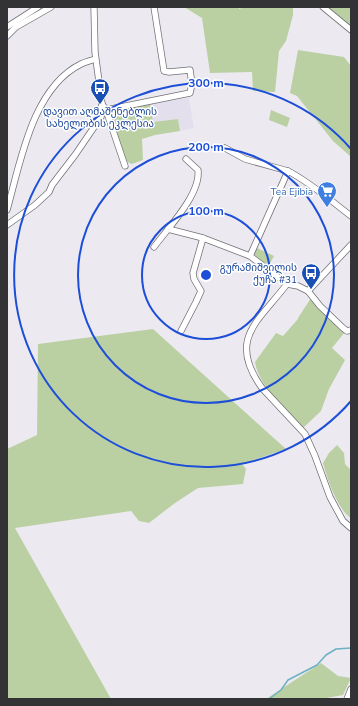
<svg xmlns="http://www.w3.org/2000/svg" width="358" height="706" font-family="'Nunito Sans','Noto Sans Georgian',sans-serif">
	<rect width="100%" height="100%" fill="#eceaf0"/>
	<!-- built -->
	<path fill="#e4dfec" d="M 189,98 L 194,128 L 180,131 L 178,119 L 153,122 L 150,104 Z"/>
	<!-- green -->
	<g fill="#bad0a3">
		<path d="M 184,7 L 239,7 L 239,9 L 244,7 L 293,7 L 293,15 L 286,41 L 279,51 L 275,92 L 253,91 L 252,72 L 210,73 L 202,18 Z"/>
		<path d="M 326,7 L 351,7 L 351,27 Z"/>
		<path d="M 298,50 L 344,57 L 351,66 L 351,157 L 333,141 L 297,96 L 290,93 Z"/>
		<path d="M 150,104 L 153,122 L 178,119 L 180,131 L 155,135 L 142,139 L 143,160 L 132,164 L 125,161 L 109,112 Z"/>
		<path d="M 271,110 L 290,118 L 287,127 L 269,120 Z"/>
		<path d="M 257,248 L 274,256 L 269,265 L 255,258 L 254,253 Z"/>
		<path d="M 311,298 L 345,332 L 332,348 L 345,360 L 329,389 L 321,411 L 303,428 C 287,410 259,387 255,362 L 276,333 L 283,336 L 298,319 L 298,318 Z"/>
		<path d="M 153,329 L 286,449 L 242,464 L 246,469 L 243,484 L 198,488 L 175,503 L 149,523 L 139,521 L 131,511 L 15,528 L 111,699 L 7,699 L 7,449 L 37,435 L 38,344 Z"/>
		<path d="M 337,445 L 344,453 L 345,464 L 351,470 L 351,518 C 338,510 327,479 323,463 L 329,453 Z"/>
		<path d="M 321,663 L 338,676 L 351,678 L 343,695 L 321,699 L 266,699 Z"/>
	</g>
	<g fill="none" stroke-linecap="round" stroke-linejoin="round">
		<!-- stream -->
		<path stroke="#6ab1c5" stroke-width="1.5" d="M 269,699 L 281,690 L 288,680 L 317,665 L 326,655 L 336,649 L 351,648"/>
		<!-- minor casing -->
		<g stroke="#727076" stroke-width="7">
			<g id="minor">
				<path d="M 323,7 L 351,30"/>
				<path d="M 7,27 L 38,7"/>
				<path d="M 7,36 L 16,27 L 51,7"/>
				<path d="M 102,104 L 106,110 L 190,93 L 192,84 L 190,70 L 169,72 L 164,71 L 154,7"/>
				<path d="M 106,110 L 125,166"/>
				<path d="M 225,148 L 245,159 L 288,171"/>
				<path d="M 7,210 C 20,164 32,88 81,64 C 85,62 90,61 95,59"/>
				<path d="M 7,225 L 35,205 L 49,192 L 52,185 L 75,155 L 101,117 L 102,104 L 95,52 L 94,7"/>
				<path d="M 168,229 L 203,238 L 250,256 L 287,284"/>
				<path d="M 154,247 C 168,228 201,194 198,170 L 186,159"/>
				<path d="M 250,256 L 288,171 C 311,183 330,200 351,216"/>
				<path d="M 287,284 C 258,322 227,339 262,388 L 305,434 L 315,456 L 330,497 L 343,521 L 351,528"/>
				<path d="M 287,284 L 298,286 L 308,291 L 320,306 L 343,328 L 347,331 L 351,330"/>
				<path d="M 308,291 L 351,245"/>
				<path d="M 181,331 L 196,302 L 201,291 L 194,279 L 193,273 L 203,238"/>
				<path d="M 347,699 L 351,689"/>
			</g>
		</g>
		<!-- minor -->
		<use href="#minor" stroke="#fff" stroke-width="5.5"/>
	</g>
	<!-- distance rings -->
	<g fill="none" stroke="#1d4ed8" stroke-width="2">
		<circle cx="206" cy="275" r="64"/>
		<circle cx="206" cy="275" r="128"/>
		<path d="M351 401A192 192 0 1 1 351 149"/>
	</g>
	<!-- icons -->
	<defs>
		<g id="bus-pin" transform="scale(1)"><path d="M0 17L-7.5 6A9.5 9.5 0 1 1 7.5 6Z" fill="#1a4fb4" stroke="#fff"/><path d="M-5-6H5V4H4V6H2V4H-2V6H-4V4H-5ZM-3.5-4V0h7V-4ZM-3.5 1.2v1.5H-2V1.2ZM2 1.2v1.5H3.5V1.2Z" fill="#fff"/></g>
		<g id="supermarket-pin" transform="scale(1)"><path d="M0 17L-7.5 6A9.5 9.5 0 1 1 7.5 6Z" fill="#3f7fe0" stroke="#fff"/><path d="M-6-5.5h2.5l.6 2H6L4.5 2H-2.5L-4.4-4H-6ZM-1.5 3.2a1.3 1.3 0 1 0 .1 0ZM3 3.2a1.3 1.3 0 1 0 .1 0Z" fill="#fff"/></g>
	</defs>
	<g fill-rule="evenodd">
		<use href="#bus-pin" x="100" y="88"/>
		<use href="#supermarket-pin" x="327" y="191"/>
		<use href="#bus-pin" x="311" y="273"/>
	</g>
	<g text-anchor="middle" stroke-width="3" stroke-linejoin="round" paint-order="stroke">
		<!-- transit labels -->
		<g font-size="10" fill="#164399" stroke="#fff">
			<text x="100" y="115">დავით აღმაშენებლის<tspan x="100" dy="12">სახელობის ეკლესია</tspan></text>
			<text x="297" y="271" text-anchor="end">გურამიშვილის<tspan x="297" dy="12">ქუჩა #31</tspan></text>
		</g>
		<!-- shop labels -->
		<g font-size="10" fill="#366cbe" stroke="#fff" text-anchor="end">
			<text x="313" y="195">Tea Ejibia</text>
		</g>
	</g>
	<circle cx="206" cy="275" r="6" fill="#1d4ed8" stroke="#fff" stroke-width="2"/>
	<g font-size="12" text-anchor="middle" font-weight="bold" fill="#1d4ed8" stroke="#fff" stroke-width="3" stroke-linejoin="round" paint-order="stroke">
		<text x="206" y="87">300 m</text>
		<text x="206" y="151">200 m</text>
		<text x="206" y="215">100 m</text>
	</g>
	<!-- border -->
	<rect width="358" height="706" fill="none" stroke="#333234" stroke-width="16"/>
</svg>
